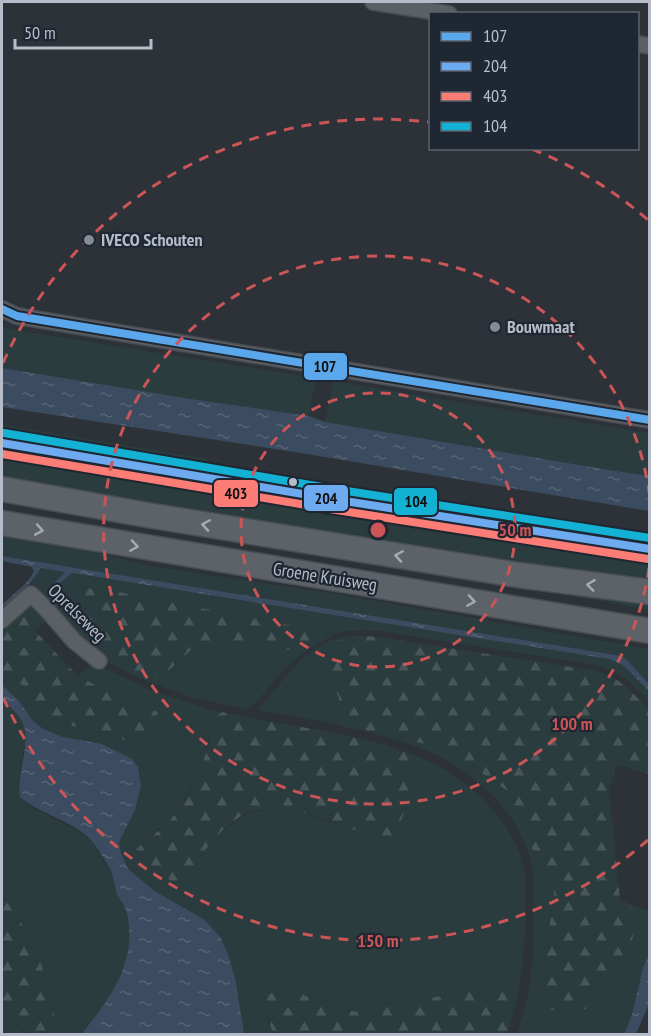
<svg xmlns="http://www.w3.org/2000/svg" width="651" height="1036" font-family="'PT Sans Narrow',sans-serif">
	<defs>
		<pattern id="forest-firs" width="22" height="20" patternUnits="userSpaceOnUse" patternTransform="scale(1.5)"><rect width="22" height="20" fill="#2a3c3e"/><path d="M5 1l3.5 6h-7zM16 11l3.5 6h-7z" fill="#475658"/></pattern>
		<pattern id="water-ripples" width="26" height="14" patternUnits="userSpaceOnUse" patternTransform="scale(1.5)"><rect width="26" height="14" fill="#3c4c60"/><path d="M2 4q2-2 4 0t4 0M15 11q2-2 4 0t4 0" fill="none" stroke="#566475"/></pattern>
	</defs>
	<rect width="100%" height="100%" fill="#2c3238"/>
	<!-- grass -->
	<g fill="#2a3c3e">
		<path d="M 2,327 L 34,333 L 316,378 L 309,416 L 191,399 L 2,368 Z"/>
		<path d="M 333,381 L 649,433 L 649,476 L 603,469 L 325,422 Z"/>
		<path d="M 2,425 L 207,459 L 206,467 C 138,458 69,447 2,433 Z"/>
		<path d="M 2,457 L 208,488 L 268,505 L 369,521 L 421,522 L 574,546 L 613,557 L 649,562 L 649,582 L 424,551 L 2,480 Z"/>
		<path d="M 2,534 L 77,547 L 145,565 L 342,595 L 649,649 L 649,684 L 625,658 L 616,655 L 2,556 Z"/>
		<path d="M 40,568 L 66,572 L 51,586 L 53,590 L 71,573 L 609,659 L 623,665 L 649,691 L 649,702 C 631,682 622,673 596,665 L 387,632 C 368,630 352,629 334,634 L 119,592 L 72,586 L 49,606 C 43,597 41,588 31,582 Z"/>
		<path d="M 508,584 L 649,602 L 649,610 Z"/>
		<path d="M 349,636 L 338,641 L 327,674 L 339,698 L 333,713 L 340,726 L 385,734 L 433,746 L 476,769 L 513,796 L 523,830 L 532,850 L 541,864 L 553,871 L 554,896 L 540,985 L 559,1012 L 574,1013 L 592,1006 L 604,985 L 627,958 L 629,914 L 632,905 L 649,911 L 649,955 L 643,968 L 632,1014 L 624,1034 L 517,1034 C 521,1021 525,1008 528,995 C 533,966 534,937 534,908 C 534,890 534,871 529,854 C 515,808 469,768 425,750 C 373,729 312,719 257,710 C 280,686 297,655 330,641 C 336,638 343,638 349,636 Z"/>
		<path d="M 216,640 L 232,641 L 304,652 L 283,670 L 256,703 L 245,709 L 194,698 L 149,682 L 167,672 L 200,642 Z"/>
		<path d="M 94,663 L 148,689 L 208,709 L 222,712 L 214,718 L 203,762 L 196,780 L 180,807 L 169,820 L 136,849 L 181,885 L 193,865 L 220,833 L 246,814 L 264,810 L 285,810 L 300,812 L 381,838 L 398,831 L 421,758 C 432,763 443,768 453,775 C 483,794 514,829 523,864 C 527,885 526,907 525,928 C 524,951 522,974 518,997 L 491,988 L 417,1000 L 383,1003 L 367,1015 L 317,1000 L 282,987 L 266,1015 L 273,1034 L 244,1034 L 236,982 L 229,957 L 221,938 L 205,920 L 153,890 L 128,869 L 121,853 L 119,842 L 135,810 L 141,787 L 102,744 L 63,737 L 43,729 L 31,719 L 27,712 L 19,701 L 2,685 L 2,675 L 7,674 L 20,683 L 41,708 L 57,723 L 101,732 L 139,745 L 158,712 L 130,703 L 78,676 Z"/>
		<path d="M 2,694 L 23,723 L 26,740 L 20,770 L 18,789 L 28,805 L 79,831 L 91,840 L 111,872 L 117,894 L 125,908 L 130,933 L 127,958 L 118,981 L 105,1005 L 84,1031 L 83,1034 L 43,1034 L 56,1022 L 37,947 L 2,895 Z"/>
		<path d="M 2,1012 L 27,1034 L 28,1034 L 2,1034 Z"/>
	</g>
	<!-- forest -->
	<g fill="url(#forest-firs)">
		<path d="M 72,586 L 119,592 L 334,634 L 304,652 L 232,641 L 200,642 L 167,672 L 149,682 L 131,674 L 101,658 L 49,606 Z"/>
		<path d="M 26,603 L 37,605 L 48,619 L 35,631 L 78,676 L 130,703 L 158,712 L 152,734 L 139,745 L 101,732 L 57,723 L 41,708 L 20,683 L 7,674 L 2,675 L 2,625 Z"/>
		<path d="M 349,636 L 367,636 L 385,638 L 597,671 C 623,680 630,690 649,710 L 649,774 L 617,765 L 609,789 L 620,900 L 632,905 L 629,914 L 636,925 L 627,958 L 604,985 L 592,1007 C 579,1011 557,1019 546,1004 C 543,998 542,991 540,985 L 554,896 L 553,871 L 541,864 L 508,808 L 513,795 L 476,769 L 433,746 L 385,734 L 340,726 L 333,713 L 339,698 L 327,674 L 332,650 L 338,641 Z"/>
		<path d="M 222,712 C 288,727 358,732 421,758 L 398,831 L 393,836 L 387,839 C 357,833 329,818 299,812 C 285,809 257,808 245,814 C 218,828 196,861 181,886 L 156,872 L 136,849 C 147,840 159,831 169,821 C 196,793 207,755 214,718 Z"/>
		<path d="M 2,895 L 37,947 L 56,1022 L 43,1034 L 28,1034 L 2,1012 Z"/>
		<path d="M 282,987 L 317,1000 L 367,1015 L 383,1003 L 417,1000 L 491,988 L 518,997 L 507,1034 L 273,1034 L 265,1007 L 267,996 Z"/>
	</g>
	<!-- water -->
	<g fill="url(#water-ripples)">
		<path d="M 2,368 L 191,399 L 309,416 L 325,422 L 603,469 L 649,476 L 649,511 L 301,453 L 2,407 Z"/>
		<path d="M 2,556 L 616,655 L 625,658 L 649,684 L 649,691 L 623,665 L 609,659 L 72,573 L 52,590 L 50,587 L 65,572 L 41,568 L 31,582 L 2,608 L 2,605 L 28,581 L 34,571 L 32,567 L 2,561 Z"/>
		<path d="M 2,685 L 19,701 L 27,712 L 31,719 L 43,729 L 63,737 L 102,744 L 132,759 L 138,767 L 141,786 L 135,810 L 119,842 L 121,853 L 128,869 L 153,890 L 205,920 L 221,938 L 229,957 L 236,982 L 244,1034 L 83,1034 L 84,1031 C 112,996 139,958 126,910 C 124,904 119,899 117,894 C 114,886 114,878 111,871 C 107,863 97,847 91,840 C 73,821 40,814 20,797 C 16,773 30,749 24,726 C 20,714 5,704 2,694 C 1,692 2,686 2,685 Z"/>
		<path d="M 649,955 L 649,1004 L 636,1034 L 624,1034 L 632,1014 L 643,968 Z"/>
	</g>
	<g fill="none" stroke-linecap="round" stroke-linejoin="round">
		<!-- street casing -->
		<g stroke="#4a4e53" stroke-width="18">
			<g id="street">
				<path d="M 373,2 L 449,14"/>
				<path d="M 638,44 L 650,46"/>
				<path d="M 2,309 L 17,316 L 650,420"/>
				<path d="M 2,620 L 31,594 L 48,611 L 74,641 L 99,661"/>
			</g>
		</g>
		<!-- primary casing -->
		<g stroke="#494e55" stroke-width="27">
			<g id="primary">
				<path d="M 2,489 L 147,515 L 518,575 L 650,592"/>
				<path d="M 2,523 L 650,631"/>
			</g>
		</g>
		<!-- street -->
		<use href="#street" stroke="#5b5f66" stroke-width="15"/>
		<!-- primary -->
		<use href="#primary" stroke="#5d6268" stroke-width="24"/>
		<!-- bus-1 casing -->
		<g stroke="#1f2732" stroke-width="12">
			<path id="bus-1" d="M 2,309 L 17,316 L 650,420"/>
		</g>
		<!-- bus-2 casing -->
		<g stroke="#1f2732" stroke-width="12">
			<path id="bus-2" d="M 2,443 L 332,499 L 650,549"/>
		</g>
		<!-- bus-3 casing -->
		<g stroke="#1f2732" stroke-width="12">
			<path id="bus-3" d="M 2,454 L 330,509 L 648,559"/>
		</g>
		<!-- bus-4 casing -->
		<g stroke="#1f2732" stroke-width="12">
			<path id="bus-4" d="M 4,433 L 334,489 L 650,538"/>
		</g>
		<!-- bus-1 -->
		<use href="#bus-1" stroke="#5aa8eb" stroke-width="8"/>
		<!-- bus-2 -->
		<use href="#bus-2" stroke="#6daaf0" stroke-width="8"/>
		<!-- bus-3 -->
		<use href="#bus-3" stroke="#fc7c76" stroke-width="8"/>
		<!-- bus-4 -->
		<use href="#bus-4" stroke="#13b2d5" stroke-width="8"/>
	</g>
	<!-- one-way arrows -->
	<defs><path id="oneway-chevron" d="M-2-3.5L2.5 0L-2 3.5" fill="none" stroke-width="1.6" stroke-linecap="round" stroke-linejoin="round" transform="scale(1.5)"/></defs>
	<g stroke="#a4abb5">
		<use href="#oneway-chevron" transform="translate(206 525) rotate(-171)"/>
		<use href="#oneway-chevron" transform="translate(39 530) rotate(10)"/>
		<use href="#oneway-chevron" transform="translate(134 546) rotate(9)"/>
		<use href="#oneway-chevron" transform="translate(399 556) rotate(-171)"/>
		<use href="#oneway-chevron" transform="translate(591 585) rotate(-173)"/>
		<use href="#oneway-chevron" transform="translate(471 601) rotate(9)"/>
	</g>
	<!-- distance rings -->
	<g fill="none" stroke="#cc5558" stroke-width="3" stroke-dasharray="10 8">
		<circle cx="378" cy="530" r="137"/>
		<path d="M649 568A274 274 0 1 1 649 492"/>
		<path d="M648 840A411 411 0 0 1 3 697M3 363A411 411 0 0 1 428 122M532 149A411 411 0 0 1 648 220"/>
	</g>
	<!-- markers -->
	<g fill="#868c96" stroke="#1f2732" stroke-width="2">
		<circle cx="89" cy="240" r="6"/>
		<circle cx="495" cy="327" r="6"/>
	</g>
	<circle fill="#b6bdc8" stroke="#1f2732" stroke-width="2" cx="293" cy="482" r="5"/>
	<g text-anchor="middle" stroke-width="4.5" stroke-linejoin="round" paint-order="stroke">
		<!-- poi labels -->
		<g font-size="18" font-weight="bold" fill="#b6bdc8" stroke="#1f2732" text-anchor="start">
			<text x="101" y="246">IVECO Schouten</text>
			<text x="507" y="333">Bouwmaat</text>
		</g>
		<!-- street labels -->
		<g font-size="18" fill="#b6bdc8" stroke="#1f2732">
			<text transform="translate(325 577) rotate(9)" y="6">Groene Kruisweg</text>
			<text transform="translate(77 613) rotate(45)" y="6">Oprelseweg</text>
		</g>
	</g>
	<circle cx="378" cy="530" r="9" fill="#cc5558" stroke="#1f2732" stroke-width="3"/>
	<g font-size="18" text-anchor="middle" font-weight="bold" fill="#cc5558" stroke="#1f2732" stroke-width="4.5" stroke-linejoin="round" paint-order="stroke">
		<text x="515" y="536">50 m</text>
		<text x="572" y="730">100 m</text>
		<text x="378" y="947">150 m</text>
	</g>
	<g stroke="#1f2732" stroke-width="2">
		<rect x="303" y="352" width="45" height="29" rx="6" fill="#5aa8eb"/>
		<rect x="213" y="479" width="46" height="29" rx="6" fill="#fc7c76"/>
		<rect x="303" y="484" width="46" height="28" rx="6" fill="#6daaf0"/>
		<rect x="393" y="487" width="45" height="29" rx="6" fill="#13b2d5"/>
	</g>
	<g font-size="16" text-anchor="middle" font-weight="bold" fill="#111">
		<text x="325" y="372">107</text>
		<text x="236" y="499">403</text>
		<text x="326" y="504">204</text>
		<text x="416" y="507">104</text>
	</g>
	<!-- border -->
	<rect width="651" height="1036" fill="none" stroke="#b6bdc8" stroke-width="6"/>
	<!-- legend -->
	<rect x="429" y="12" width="210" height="138" fill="#1f2732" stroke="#5b636e" stroke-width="1.5"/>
	<rect x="441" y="32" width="30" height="9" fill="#5aa8eb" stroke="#5b636e" stroke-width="1.5"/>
	<text x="483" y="42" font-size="18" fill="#b6bdc8">107</text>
	<rect x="441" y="62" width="30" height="9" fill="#6daaf0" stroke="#5b636e" stroke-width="1.5"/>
	<text x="483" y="72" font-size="18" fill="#b6bdc8">204</text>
	<rect x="441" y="92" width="30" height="9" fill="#fc7c76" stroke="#5b636e" stroke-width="1.5"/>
	<text x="483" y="102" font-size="18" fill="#b6bdc8">403</text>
	<rect x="441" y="122" width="30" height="9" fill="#13b2d5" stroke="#5b636e" stroke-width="1.5"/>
	<text x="483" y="132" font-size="18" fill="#b6bdc8">104</text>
	<!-- scale -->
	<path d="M15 39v9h136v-9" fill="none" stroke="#b6bdc8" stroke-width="3"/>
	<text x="24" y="39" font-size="18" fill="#b6bdc8" stroke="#1f2732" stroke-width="4.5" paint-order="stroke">50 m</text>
</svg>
